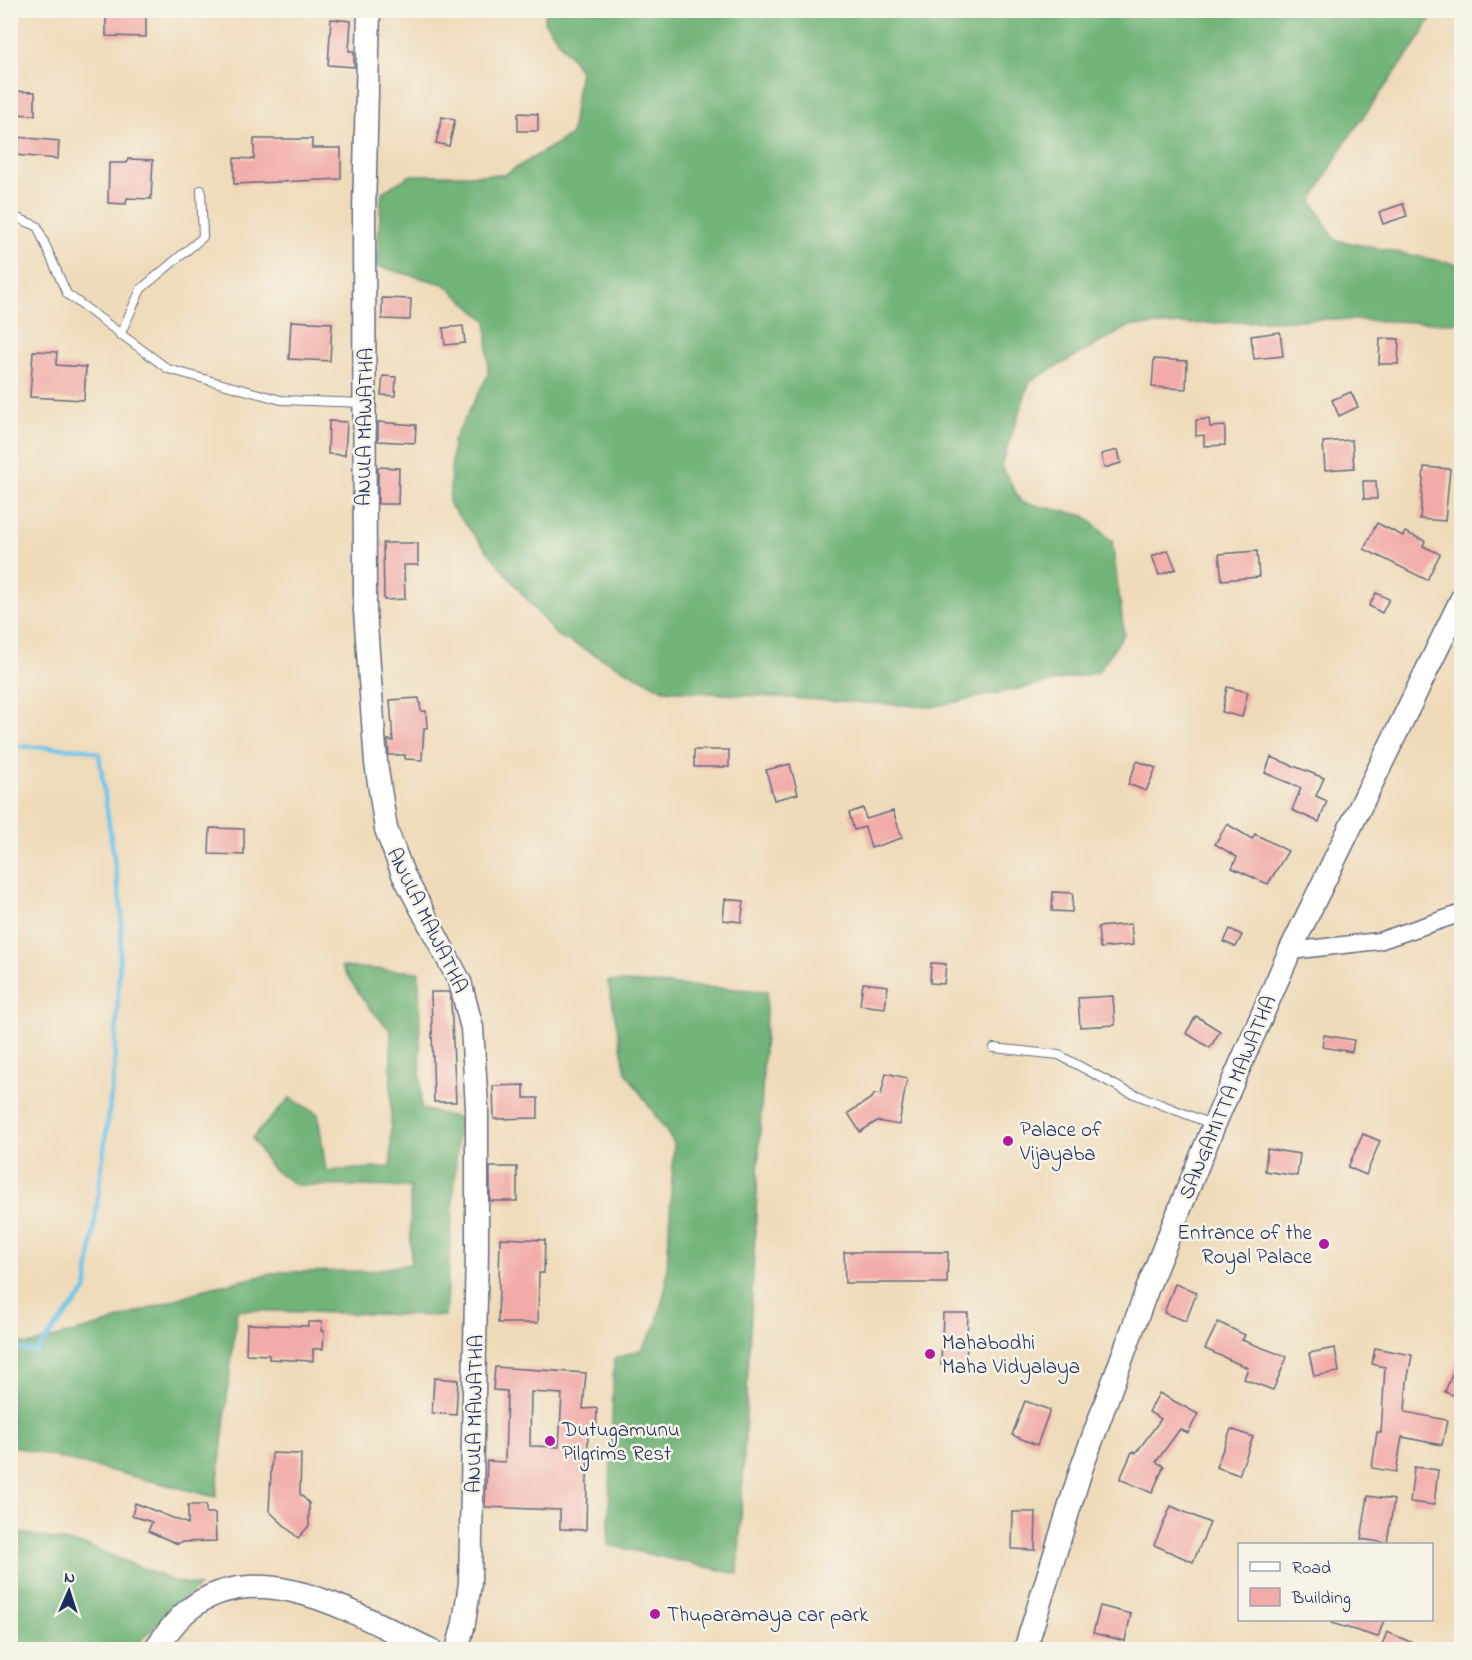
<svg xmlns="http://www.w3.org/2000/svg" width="1472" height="1660" font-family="'Indie Flower',sans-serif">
	<rect width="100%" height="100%" fill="#f7f3e8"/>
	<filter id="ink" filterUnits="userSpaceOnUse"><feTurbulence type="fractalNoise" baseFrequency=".0167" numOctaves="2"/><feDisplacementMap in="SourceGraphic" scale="12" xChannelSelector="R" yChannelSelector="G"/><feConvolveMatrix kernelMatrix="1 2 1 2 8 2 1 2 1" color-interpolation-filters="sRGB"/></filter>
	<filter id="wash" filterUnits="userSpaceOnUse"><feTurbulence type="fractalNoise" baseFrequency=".008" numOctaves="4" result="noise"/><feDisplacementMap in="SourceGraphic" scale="24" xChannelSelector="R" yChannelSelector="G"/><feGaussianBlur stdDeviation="1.35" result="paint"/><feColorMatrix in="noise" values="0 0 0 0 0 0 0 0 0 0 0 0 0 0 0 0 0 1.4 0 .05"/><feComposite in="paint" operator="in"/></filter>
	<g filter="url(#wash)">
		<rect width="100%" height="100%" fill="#efdbba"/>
		<!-- forest -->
		<g fill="#71b478" stroke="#46726b" stroke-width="1.5">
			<path d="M 546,11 L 1434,11 L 1420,38 L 1346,141 L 1312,201 L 1335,240 L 1461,265 L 1461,320 L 1454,323 L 1322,319 L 1130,326 L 1030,381 L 1001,465 L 1021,502 L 1085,516 L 1112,541 L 1124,634 L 1098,672 L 932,707 L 664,690 L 556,635 L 449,504 L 453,441 L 488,375 L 487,321 L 444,284 L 376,266 L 382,192 L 411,175 L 504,175 L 571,135 L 580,70 L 544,21 Z"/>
			<path d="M 341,967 L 419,972 L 421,1109 L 459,1118 L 445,1316 L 237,1310 L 216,1497 L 11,1446 L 11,1339 L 27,1345 L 105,1324 L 205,1289 L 279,1272 L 368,1271 L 411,1264 L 410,1187 L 296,1185 L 272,1169 L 252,1138 L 290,1098 L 318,1114 L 326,1171 L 391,1167 L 391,1031 L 368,1006 Z"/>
			<path d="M 608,981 L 767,991 L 738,1574 L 608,1545 L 614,1359 L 642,1349 L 656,1326 L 666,1286 L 674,1143 L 626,1072 Z"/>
			<path d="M 10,1531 L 88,1546 L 173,1581 L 200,1586 L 174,1607 L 132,1649 L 11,1649 Z"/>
		</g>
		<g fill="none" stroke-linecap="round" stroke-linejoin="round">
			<!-- stream -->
			<path stroke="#6cc4ea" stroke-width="4.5" d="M 10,746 L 85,749 L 99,754 L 122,915 L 114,1071 L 86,1291 L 35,1352 L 10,1346"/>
		</g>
		<g id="blocks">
			<!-- building -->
			<g fill="#f2aba8" fill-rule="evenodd">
				<path d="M 114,10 L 146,13 L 146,37 L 106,36 L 106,14 L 114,14 Z"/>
				<path d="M 331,19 L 351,21 L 349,51 L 354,51 L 354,67 L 328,65 Z"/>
				<path d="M 10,91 L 35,92 L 35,115 L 10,114 Z"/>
				<path d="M 518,113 L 538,114 L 538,131 L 518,131 Z"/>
				<path d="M 442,117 L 455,120 L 449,146 L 436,143 Z"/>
				<path d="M 17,137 L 59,141 L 58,159 L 15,155 Z"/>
				<path d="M 254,139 L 312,139 L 312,148 L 341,148 L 341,179 L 234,184 L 234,158 L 254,159 Z"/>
				<path d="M 128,159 L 153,160 L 151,199 L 127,198 L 126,204 L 108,203 L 109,163 L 127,163 Z"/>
				<path d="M 1403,204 L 1407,216 L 1383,224 L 1379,212 Z"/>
				<path d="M 382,298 L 411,299 L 410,320 L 382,319 Z"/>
				<path d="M 291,321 L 332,323 L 330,361 L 289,359 Z"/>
				<path d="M 463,326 L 465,343 L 445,345 L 443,328 Z"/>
				<path d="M 1280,332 L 1283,356 L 1254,359 L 1251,336 Z"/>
				<path d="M 1380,338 L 1399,339 L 1398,364 L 1379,364 Z"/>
				<path d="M 33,351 L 57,352 L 56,365 L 86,367 L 84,400 L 30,397 Z"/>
				<path d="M 1154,359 L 1187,361 L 1186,389 L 1152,387 Z"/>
				<path d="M 383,376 L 396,377 L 395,396 L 381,395 Z"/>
				<path d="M 1351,392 L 1358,407 L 1339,416 L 1332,400 Z"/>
				<path d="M 1209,419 L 1210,427 L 1225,426 L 1225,445 L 1204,446 L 1204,435 L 1196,436 L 1196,420 Z"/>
				<path d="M 329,421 L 347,422 L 345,455 L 328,454 Z"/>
				<path d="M 378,422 L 416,425 L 415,443 L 378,441 Z"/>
				<path d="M 1352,440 L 1354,468 L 1325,470 L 1323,442 Z"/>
				<path d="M 1118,450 L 1121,463 L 1104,468 L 1101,454 Z"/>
				<path d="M 378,467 L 399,468 L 398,504 L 378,504 Z"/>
				<path d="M 1424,467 L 1450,469 L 1445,521 L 1420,519 Z"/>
				<path d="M 1363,481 L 1376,481 L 1377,499 L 1364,499 Z"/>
				<path d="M 1377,523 L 1403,536 L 1405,532 L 1425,541 L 1423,546 L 1440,554 L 1427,580 L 1364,549 Z"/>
				<path d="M 383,543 L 418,543 L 418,565 L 404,565 L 405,599 L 384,600 Z"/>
				<path d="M 1168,550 L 1176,569 L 1159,575 L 1152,556 Z"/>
				<path d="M 1257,551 L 1259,577 L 1222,580 L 1219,554 Z"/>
				<path d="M 1376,593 L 1389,599 L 1382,613 L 1369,606 Z"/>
				<path d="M 1227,687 L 1248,692 L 1242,717 L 1222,712 Z"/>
				<path d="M 419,698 L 421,711 L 426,711 L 427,728 L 424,728 L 422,760 L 405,759 L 405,755 L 389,755 L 388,740 L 393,741 L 390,700 Z"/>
				<rect x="694" y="750" width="35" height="17"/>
				<path d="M 1271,757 L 1324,778 L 1316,796 L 1327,801 L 1319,822 L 1292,810 L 1301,788 L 1265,773 Z"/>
				<path d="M 1137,761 L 1156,768 L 1146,791 L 1128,784 Z"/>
				<path d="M 790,764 L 798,794 L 774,800 L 766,770 Z"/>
				<path d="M 863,808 L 866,819 L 893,811 L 902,838 L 871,848 L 865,827 L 854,830 L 849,813 Z"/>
				<path d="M 1227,824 L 1252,839 L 1255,834 L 1288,851 L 1268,884 L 1232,868 L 1237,857 L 1215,844 Z"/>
				<path d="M 210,828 L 244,829 L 244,855 L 209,854 Z"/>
				<path d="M 1053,892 L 1073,893 L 1072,912 L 1052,911 Z"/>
				<path d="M 725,899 L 744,901 L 741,922 L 723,920 Z"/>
				<path d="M 1131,924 L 1133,945 L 1100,948 L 1098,927 Z"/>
				<path d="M 1230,929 L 1242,935 L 1236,947 L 1224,942 Z"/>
				<path d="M 931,963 L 946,964 L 944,984 L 930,983 Z"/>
				<path d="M 863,983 L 888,986 L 885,1008 L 860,1005 Z"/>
				<path d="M 431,992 L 449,992 L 451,1002 L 456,1102 L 434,1102 Z"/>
				<path d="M 1113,996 L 1115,1025 L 1080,1027 L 1078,998 Z"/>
				<path d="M 1196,1016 L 1220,1031 L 1210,1048 L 1186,1033 Z"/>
				<path d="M 1324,1035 L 1354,1040 L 1352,1052 L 1322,1047 Z"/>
				<path d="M 886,1073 L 907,1078 L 899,1125 L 877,1121 L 860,1132 L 848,1113 L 873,1097 L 874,1094 L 881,1095 Z"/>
				<path d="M 524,1085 L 524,1098 L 538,1098 L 538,1118 L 494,1119 L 493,1086 Z"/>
				<path d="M 1363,1134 L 1380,1141 L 1366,1175 L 1348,1167 Z"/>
				<path d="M 1267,1149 L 1300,1154 L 1297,1176 L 1265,1171 Z"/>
				<rect x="490" y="1167" width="27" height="34"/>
				<path d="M 500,1238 L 545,1240 L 544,1273 L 539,1273 L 538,1323 L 498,1323 Z"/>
				<path d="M 844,1252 L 948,1252 L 947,1283 L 845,1283 Z"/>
				<path d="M 1175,1284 L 1197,1292 L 1186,1321 L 1164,1313 Z"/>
				<path d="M 943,1313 L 968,1313 L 966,1366 L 941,1365 Z"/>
				<path d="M 308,1322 L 322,1322 L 321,1331 L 324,1331 L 323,1349 L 313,1349 L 313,1361 L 269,1359 L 269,1355 L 246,1354 L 247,1324 L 308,1326 Z"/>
				<path d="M 1218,1322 L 1245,1335 L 1242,1340 L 1287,1357 L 1273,1390 L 1244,1379 L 1248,1368 L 1205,1349 Z"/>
				<path d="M 1335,1348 L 1339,1372 L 1314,1376 L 1309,1353 Z"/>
				<path d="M 1375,1348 L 1412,1355 L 1407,1382 L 1405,1412 L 1447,1420 L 1442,1445 L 1402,1437 L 1396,1472 L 1372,1468 L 1377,1432 L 1381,1433 L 1385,1367 L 1372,1364 Z"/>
				<path d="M 1461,1352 L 1461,1398 L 1445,1392 Z"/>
				<path d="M 495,1367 L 586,1373 L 583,1409 L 597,1408 L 596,1433 L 588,1433 L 586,1530 L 560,1529 L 560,1510 L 485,1507 L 487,1461 L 505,1462 L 507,1391 L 493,1390 ZM 531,1392 L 562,1394 L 559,1447 L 530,1446 Z"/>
				<path d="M 434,1378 L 458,1380 L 456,1415 L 432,1413 Z"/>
				<path d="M 1159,1393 L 1198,1414 L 1188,1433 L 1180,1429 L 1156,1462 L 1164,1466 L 1152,1493 L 1120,1479 L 1132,1452 L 1136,1453 L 1161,1419 L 1149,1412 Z"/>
				<path d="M 1025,1401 L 1050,1410 L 1037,1445 L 1012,1435 Z"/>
				<path d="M 1231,1429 L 1253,1437 L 1239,1475 L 1216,1467 Z"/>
				<path d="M 272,1453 L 301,1454 L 300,1494 L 309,1503 L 309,1526 L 298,1538 L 269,1511 Z"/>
				<path d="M 1414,1467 L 1438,1470 L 1434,1505 L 1410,1502 Z"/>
				<path d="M 1368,1496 L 1394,1500 L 1387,1543 L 1361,1539 Z"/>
				<path d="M 135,1503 L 188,1524 L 188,1505 L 206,1505 L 206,1513 L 215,1513 L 216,1541 L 180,1542 L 178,1544 L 148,1531 L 152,1522 L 132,1516 Z"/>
				<path d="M 1171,1506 L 1210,1523 L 1193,1562 L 1154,1545 Z"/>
				<path d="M 1013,1512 L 1036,1512 L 1035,1550 L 1012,1549 Z"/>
				<path d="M 1100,1606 L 1131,1614 L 1125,1641 L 1093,1633 Z"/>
				<path d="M 1331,1620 L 1384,1620 L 1378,1637 L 1331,1623 Z"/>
				<path d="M 1387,1632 L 1427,1649 L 1427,1650 L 1380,1650 Z"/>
			</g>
		</g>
	</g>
	<g filter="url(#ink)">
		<use href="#blocks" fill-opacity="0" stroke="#656b7e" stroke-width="1.5"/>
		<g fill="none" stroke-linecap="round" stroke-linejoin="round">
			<!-- lane casing -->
			<g stroke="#656b7e" stroke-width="10">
				<g id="lane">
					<path d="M 10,215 L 37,226 L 67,294 L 168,369 L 281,400 L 364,403"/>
					<path d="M 120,335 L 141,289 L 203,237 L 201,190"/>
					<path d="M 994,1048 L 1059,1055 L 1124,1090 L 1214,1125"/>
				</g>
			</g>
			<!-- street casing -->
			<g stroke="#656b7e" stroke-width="19">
				<path id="street" d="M 1290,951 L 1379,941 L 1462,913"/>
			</g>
			<!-- secondary casing -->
			<g stroke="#656b7e" stroke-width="25">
				<g id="secondary">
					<path d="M 369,10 L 364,212 L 365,611 L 376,763 L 386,829 L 403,874 L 460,982 L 472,1028 L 477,1107 L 477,1250 L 470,1583 L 464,1623 L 457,1650"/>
					<path d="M 154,1650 C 164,1637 174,1622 187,1611 C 259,1551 360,1617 431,1650"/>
					<path d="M 1025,1650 L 1082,1467 L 1148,1287 L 1214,1125 L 1290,951 L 1462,598"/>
				</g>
			</g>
			<!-- lane -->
			<use href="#lane" stroke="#fff" stroke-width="8"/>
			<!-- street -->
			<use href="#street" stroke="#fff" stroke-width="16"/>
			<!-- secondary -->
			<use href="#secondary" stroke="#fff" stroke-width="22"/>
		</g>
	</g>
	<!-- markers -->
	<g fill="#b5179e" stroke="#f7f3e8" stroke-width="2">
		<circle cx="1008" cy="1141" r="6"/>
		<circle cx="1324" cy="1244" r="6"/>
		<circle cx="930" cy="1354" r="6"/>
		<circle cx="550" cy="1441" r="6"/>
		<circle cx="655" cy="1614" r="6"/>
	</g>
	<g text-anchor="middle" stroke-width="5" stroke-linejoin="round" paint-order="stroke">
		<!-- street labels -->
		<g font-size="21" fill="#1b2f5e" stroke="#f7f3e8">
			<text transform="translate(364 427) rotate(-89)" y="7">ANULA MAWATHA</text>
			<text transform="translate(428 920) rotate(64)" y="7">ANULA MAWATHA</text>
			<text transform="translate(1227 1097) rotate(-67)" y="7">SANGAMITTA MAWATHA</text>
			<text transform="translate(474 1414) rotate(-89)" y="7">ANULA MAWATHA</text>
		</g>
		<!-- poi labels -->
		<g font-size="21" fill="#1b2f5e" stroke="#f7f3e8" text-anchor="start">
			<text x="1020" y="1136">Palace of<tspan x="1020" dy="24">Vijayaba</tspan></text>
			<text x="1312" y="1239" text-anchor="end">Entrance of the<tspan x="1312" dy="24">Royal Palace</tspan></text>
			<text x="942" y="1349">Mahabodhi<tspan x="942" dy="24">Maha Vidyalaya</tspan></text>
			<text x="562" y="1436">Dutugamunu<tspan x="562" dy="24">Pilgrims Rest</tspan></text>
			<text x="667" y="1621">Thuparamaya car park</text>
		</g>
	</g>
	<!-- margin -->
	<rect width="1472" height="1660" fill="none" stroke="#f7f3e8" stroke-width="36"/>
	<!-- legend -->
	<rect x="1238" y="1543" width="195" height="78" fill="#f7f3e8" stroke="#9fa5b1" stroke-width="1.5"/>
	<rect x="1250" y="1562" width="30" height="9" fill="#ffffff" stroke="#9fa5b1" stroke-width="1.5"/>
	<text x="1292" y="1573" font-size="18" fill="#1b2f5e">Road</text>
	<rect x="1250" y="1588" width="30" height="18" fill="#f2aba8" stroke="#9fa5b1" stroke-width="1.5"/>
	<text x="1292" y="1603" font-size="18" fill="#1b2f5e">Building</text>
	<!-- north arrow -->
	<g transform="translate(69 1591) rotate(3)" stroke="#f7f3e8" stroke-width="4.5" paint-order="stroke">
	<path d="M0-4.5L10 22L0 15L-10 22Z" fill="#1b2f5e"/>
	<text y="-9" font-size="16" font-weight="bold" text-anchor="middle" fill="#1b2f5e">N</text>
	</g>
</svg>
